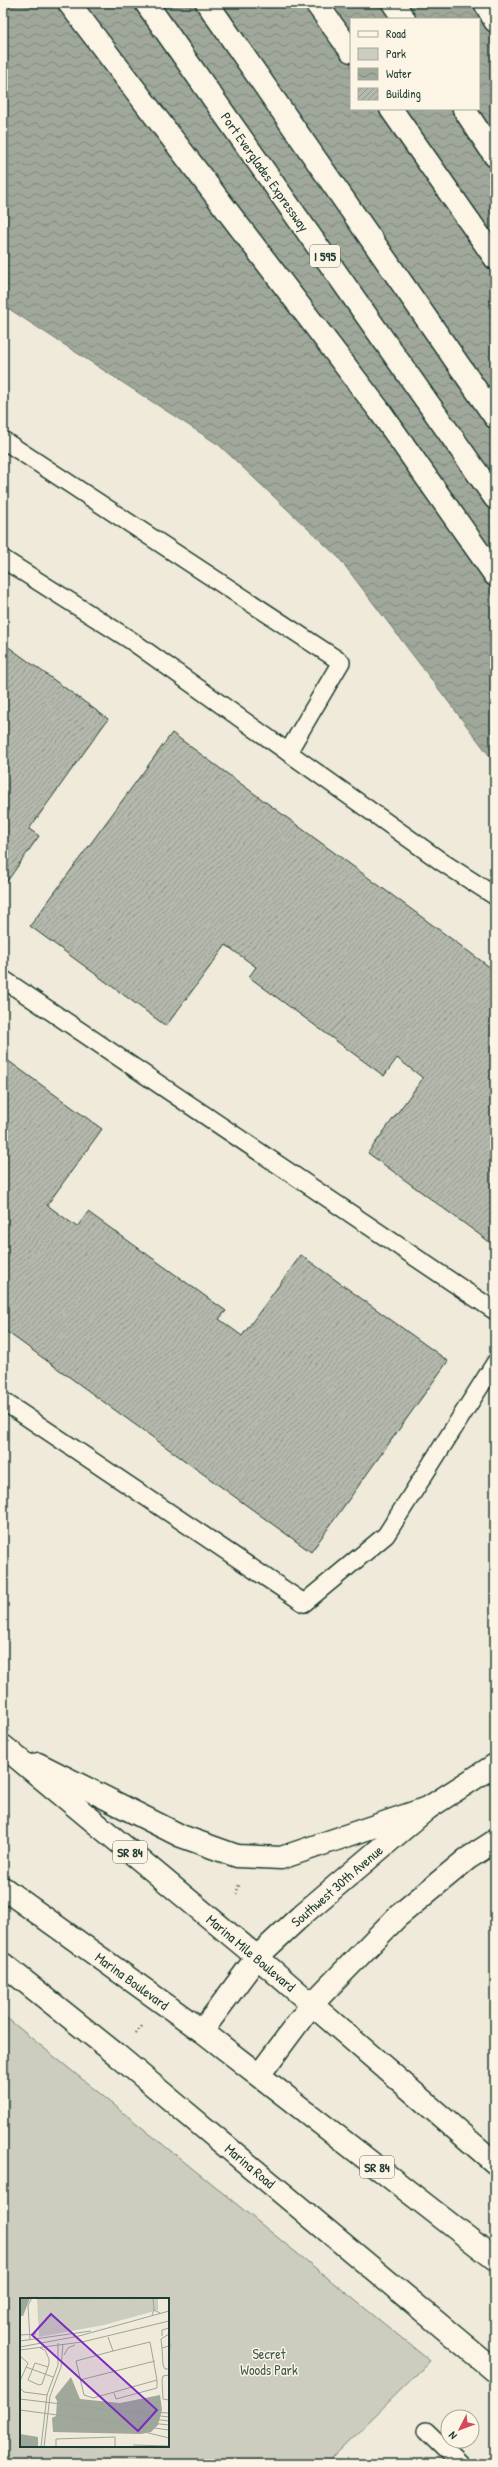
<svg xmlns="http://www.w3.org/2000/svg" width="498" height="2467" font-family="'Patrick Hand',sans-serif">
	<defs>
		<pattern id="water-waves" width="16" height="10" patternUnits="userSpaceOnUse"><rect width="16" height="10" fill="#9fa89a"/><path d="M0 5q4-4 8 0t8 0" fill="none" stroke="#818a7e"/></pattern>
		<pattern id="building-hatch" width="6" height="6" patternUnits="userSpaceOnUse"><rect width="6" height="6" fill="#b5b9ad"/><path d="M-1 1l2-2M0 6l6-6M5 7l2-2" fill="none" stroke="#93988e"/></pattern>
	</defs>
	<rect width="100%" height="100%" fill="#efeada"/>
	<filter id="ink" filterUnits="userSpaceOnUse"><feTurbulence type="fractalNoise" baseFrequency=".025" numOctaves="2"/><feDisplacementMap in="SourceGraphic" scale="8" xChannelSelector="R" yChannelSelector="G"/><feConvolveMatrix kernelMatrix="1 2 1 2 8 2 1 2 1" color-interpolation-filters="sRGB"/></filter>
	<g filter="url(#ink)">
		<!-- green -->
		<path fill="#cccdbf" stroke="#76857a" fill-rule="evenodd" d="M 3,2015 L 430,2361 L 326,2464 L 3,2464 ZM 21,2299 L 168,2299 L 168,2446 L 21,2446 Z"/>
		<!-- water -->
		<path fill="url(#water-waves)" stroke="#6c7d71" fill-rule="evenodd" d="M 3,3 L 495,3 L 495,763 L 339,558 L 219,445 L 3,305 ZM 351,19 L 479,19 L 479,109 L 351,109 Z"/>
		<!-- building -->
		<g fill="url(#building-hatch)" stroke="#1f3d34">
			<path d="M 3,643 L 108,719 L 29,829 L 39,836 L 3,887 Z"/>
			<path d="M 172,733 L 495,971 L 495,1246 L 368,1153 L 423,1078 L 397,1058 L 384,1076 L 249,977 L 256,967 L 226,945 L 166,1026 L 30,926 Z"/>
			<path d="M 3,1057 L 102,1129 L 47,1205 L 77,1227 L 88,1212 L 226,1311 L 219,1319 L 242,1336 L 301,1255 L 448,1361 L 311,1552 L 3,1329 Z"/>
		</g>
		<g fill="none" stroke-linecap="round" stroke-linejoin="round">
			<!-- lane casing -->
			<g stroke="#1f3d34" stroke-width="20">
				<g id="lane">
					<path d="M 3,440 L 341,662 L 288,752"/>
					<path d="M 3,559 L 132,641 L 442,862 L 495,896"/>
					<path d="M 3,979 L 495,1311"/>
					<path d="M 3,1401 L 304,1603 L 386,1535 L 495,1363"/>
					<path d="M 426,2431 L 460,2464"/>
				</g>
			</g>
			<!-- street casing -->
			<g stroke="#1f3d34" stroke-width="25">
				<path id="street" d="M 3,1964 L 117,2055 L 495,2371"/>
			</g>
			<!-- secondary casing -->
			<g stroke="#1f3d34" stroke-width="25">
				<g id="secondary">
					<path d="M 202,2031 L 257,1957 L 303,1914 L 428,1808 L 495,1765"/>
					<path d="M 259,2075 L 312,2004 L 397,1917 L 467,1859 L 495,1841"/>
				</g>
			</g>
			<!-- primary casing -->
			<g stroke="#1f3d34" stroke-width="25">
				<g id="primary">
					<path d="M 3,1746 L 257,1957 L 495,2163"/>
					<path d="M 38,1764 L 181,1836 L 237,1856 L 281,1858 L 428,1808"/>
					<path d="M 3,1888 L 202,2031 L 495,2259"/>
				</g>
			</g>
			<!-- highway casing -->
			<g stroke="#1f3d34" stroke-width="25">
				<g id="highway">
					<path d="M 69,3 L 379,410 L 495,575"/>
					<path d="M 146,3 L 495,498"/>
					<path d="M 207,3 L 495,417"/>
					<path d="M 316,3 L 351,51"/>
					<path d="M 393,3 L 404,19"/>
					<path d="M 485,3 L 495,21"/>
					<path d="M 391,109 L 495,258"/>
					<path d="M 464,109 L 495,156"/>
				</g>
			</g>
			<!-- path -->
			<g stroke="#1f3d34" stroke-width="2.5" stroke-dasharray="1 3" stroke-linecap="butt">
				<path d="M 236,1894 L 239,1885"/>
				<path d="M 136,2033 L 143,2025"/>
			</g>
			<!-- lane -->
			<use href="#lane" stroke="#fcf5e5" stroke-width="17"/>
			<!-- street -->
			<use href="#street" stroke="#fcf5e5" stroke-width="22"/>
			<!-- secondary -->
			<use href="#secondary" stroke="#fcf5e5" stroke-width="22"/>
			<!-- primary -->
			<use href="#primary" stroke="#fcf5e5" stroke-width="22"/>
			<!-- highway -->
			<use href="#highway" stroke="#fcf5e5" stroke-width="22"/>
		</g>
	</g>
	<g text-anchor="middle" stroke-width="3" stroke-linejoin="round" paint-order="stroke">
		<!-- shield labels -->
		<g fill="#fcf5e5" stroke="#617469" stroke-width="1">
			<rect x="310" y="245" width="30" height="22" rx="3"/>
			<rect x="113" y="1841" width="34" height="22" rx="3"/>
			<rect x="360" y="2156" width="34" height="22" rx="3"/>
		</g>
		<g font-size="13" font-weight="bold" fill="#1f3d34">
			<text x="325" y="261">I 595</text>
			<text x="130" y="1857">SR 84</text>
			<text x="377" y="2172">SR 84</text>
		</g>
		<!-- street labels -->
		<g font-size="14" fill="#1f3d34" stroke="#fcf5e5">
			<text transform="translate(265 172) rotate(55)" y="5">Port Everglades Expressway</text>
			<text transform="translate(337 1886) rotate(-41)" y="5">Southwest 30th Avenue</text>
			<text transform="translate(251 1953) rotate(40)" y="5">Marina Mile Boulevard</text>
			<text transform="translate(132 1981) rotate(36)" y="5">Marina Boulevard</text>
			<text transform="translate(250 2166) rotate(40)" y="5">Marina Road</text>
		</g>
		<!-- park labels -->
		<g font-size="14" fill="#425a50" stroke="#fcf5e5">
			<text x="269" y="2359">Secret<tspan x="269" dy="16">Woods Park</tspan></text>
		</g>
	</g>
	<!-- overview -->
	<g transform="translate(20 2298)">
		<rect width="149" height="149" fill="#efeada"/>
		<path d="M 17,0 L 138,0 L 138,12 L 84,27 L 19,39 Z" fill="#cccdbf"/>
		<path d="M 0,0 L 10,0 L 3,18 L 0,18 ZM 51,79 L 60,101 L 100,105 L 140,97 L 142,112 L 138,127 L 131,134 L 121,136 L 33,134 L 32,120 L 36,118 L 37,103 L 35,99 ZM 0,136 L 18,139 L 18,149 L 0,149 Z" fill="#9fa89a"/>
		<path fill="none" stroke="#9ca598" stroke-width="1" d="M 133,0 L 134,12M 132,17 L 134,12 L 140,15M 0,37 L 16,36M 142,38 L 142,32 L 149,30M 88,39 L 93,53 L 56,63 L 64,97 L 73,100 L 137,82 L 130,44 L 93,53M 10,42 L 8,7 L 12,0M 0,43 L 71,33M 149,48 L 142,50 L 143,67 L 145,71 L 149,71M 0,49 L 59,38 L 149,13M 20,50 L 25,52 L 29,61 L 29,65 L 28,69 L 22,86 L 19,87 L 8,82 L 15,65 L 28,69M 142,50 L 141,41 L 149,36M 0,52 L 62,44 L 149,23M 44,57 L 48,50 L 55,47M 0,58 L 8,65 L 0,83M 6,69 L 33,79M 149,77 L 143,78 L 142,82 L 143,101 L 149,102M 60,82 L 135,63M 0,90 L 4,94 L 27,97M 94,95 L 96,101 L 137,90 L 137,82M 0,101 L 149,119M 0,112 L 149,132M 115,113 L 149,115M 94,121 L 149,127M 133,121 L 149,123M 100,128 L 149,140M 113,147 L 149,148M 21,149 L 27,97 L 38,67 L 38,45M 24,149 L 30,98 L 41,69 L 43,46M 36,149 L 36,141 L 95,139 L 95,149"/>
		<path fill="#7b2cbf" fill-opacity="0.15" stroke="#7b2cbf" stroke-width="2" d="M 31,16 L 137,112 L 118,133 L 12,37 Z"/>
		<rect width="149" height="149" fill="none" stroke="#1f3d34" stroke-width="2"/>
	</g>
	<!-- margin -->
	<rect width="498" height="2467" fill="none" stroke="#fcf5e5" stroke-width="16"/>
	<rect x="8" y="8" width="482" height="2451" fill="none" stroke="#1f3d34" stroke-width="1.5" filter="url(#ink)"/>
	<!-- legend -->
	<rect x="350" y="18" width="130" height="92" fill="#fcf5e5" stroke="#a4ab9e"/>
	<rect x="358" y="31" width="20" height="6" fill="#fcf5e5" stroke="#a4ab9e"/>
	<text x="386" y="38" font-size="12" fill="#1f3d34">Road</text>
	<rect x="358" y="48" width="20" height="12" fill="#cccdbf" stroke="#a4ab9e"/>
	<text x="386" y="58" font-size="12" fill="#1f3d34">Park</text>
	<rect x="358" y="68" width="20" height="12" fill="url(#water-waves)" stroke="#a4ab9e"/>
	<text x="386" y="78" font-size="12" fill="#1f3d34">Water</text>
	<rect x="358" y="88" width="20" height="12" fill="url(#building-hatch)" stroke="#a4ab9e"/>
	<text x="386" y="98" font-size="12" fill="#1f3d34">Building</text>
	<!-- north arrow -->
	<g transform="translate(460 2429) rotate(228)"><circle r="19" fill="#fcf5e5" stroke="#a4ab9e"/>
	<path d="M0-3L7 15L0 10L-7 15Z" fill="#d1495b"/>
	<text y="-6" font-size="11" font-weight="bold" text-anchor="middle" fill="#1f3d34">N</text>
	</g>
</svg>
